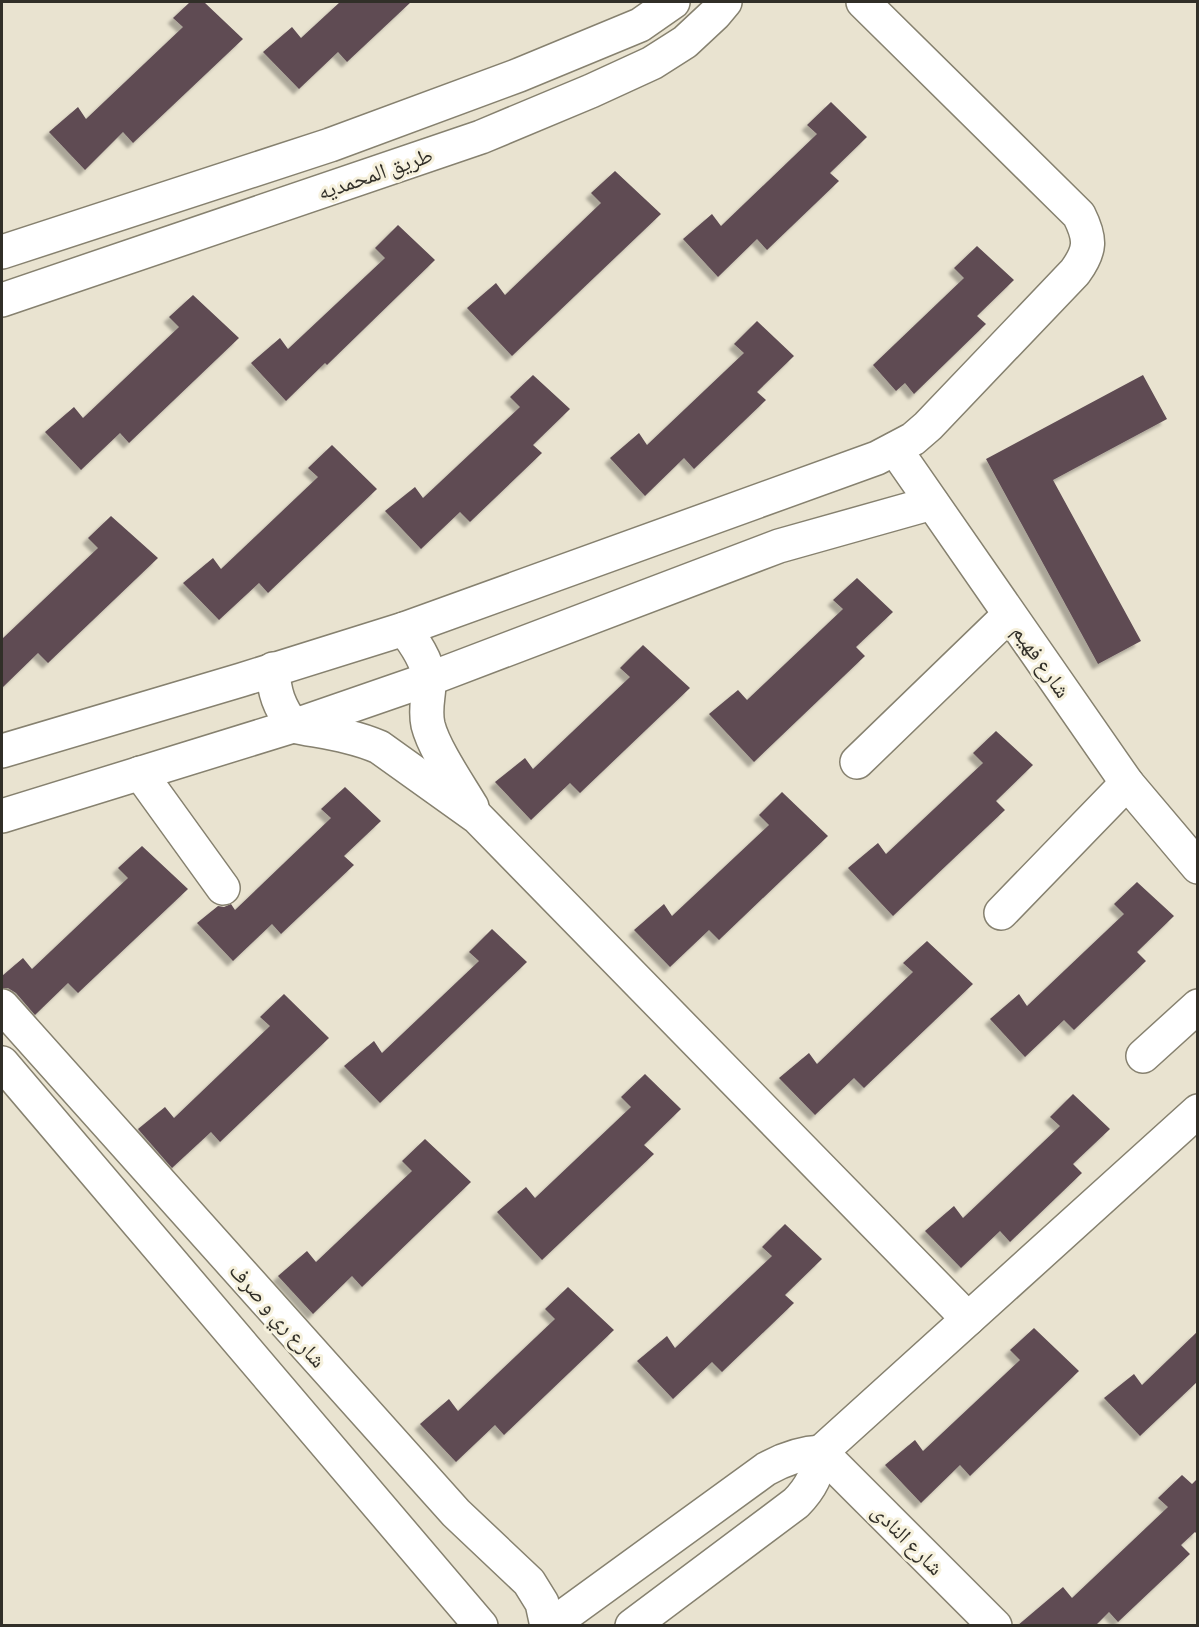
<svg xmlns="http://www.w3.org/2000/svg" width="1199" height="1627" font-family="Commissioner,'Noto Naskh Arabic',sans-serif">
	<defs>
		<filter id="shadow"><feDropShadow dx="-5.5" dy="5.5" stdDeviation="1.5" flood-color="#0004"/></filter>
	</defs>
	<rect width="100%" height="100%" fill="#e9e3d0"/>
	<!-- building -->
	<g fill="#5e4b53" filter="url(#shadow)">
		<path d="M 190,2 L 204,2 L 243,39 L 133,143 L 123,132 L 85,170 L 49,132 L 78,107 L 86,119 L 183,27 L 173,18 Z"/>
		<path d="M 340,2 L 411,2 L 347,62 L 338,52 L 299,89 L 263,52 L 292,27 L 301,38 Z"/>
		<path d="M 831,102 L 867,137 L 830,173 L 839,181 L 767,250 L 757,239 L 718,277 L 683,239 L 712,214 L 721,226 L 817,134 L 807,125 Z"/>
		<path d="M 615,171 L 661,214 L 512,356 L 467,308 L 496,283 L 505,295 L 601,203 L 591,193 Z"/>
		<path d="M 398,225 L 435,260 L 327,365 L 325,363 L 286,401 L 251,363 L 280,338 L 288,349 L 385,258 L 375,248 Z"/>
		<path d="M 977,246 L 1014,280 L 977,316 L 986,324 L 914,394 L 905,383 L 896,391 L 873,365 L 964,278 L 954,268 Z"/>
		<path d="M 193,295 L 239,338 L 129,443 L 120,433 L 81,470 L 45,432 L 74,407 L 83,418 L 179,327 L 169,317 Z"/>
		<path d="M 757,321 L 794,356 L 757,392 L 766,400 L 694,469 L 684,458 L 645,496 L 610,458 L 639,433 L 647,445 L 744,353 L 734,344 Z"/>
		<path d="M 533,375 L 570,409 L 533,445 L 542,453 L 470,522 L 460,512 L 421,549 L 385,511 L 415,487 L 423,498 L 520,407 L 510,397 Z"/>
		<path d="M 1143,375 L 1167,419 L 1053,480 L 1141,641 L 1098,664 L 986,459 Z"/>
		<path d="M 332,445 L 377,489 L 268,593 L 259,583 L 219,620 L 183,583 L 213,558 L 221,569 L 318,477 L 308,468 Z"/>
		<path d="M 111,516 L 158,558 L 48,663 L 38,653 L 2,688 L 2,639 L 98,548 L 88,538 Z"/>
		<path d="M 857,578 L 893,612 L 856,647 L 865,656 L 754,762 L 709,714 L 738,690 L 747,700 L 843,609 L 833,600 Z"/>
		<path d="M 643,645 L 690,688 L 580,793 L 570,783 L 531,820 L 495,782 L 525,758 L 533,769 L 630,677 L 620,668 Z"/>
		<path d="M 996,731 L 1033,765 L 996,801 L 1005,810 L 893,916 L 848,868 L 878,843 L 886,854 L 983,763 L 973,753 Z"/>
		<path d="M 345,787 L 381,821 L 344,856 L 354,865 L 281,934 L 272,924 L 233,961 L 197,923 L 218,906 L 224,907 L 231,904 L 235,910 L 331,818 L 321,809 Z"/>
		<path d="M 782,792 L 828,836 L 719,940 L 709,930 L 670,967 L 634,930 L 664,904 L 672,916 L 769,825 L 759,815 Z"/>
		<path d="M 142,846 L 188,889 L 78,993 L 68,983 L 35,1015 L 16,993 L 8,988 L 2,988 L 2,976 L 23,958 L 32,969 L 128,878 L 118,868 Z"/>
		<path d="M 1137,882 L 1174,916 L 1137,952 L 1146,961 L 1074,1030 L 1064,1020 L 1025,1057 L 990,1019 L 1019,994 L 1027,1006 L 1124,914 L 1114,904 Z"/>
		<path d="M 492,929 L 527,962 L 380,1103 L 344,1066 L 374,1041 L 382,1053 L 479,961 L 469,952 Z"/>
		<path d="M 927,941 L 973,984 L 864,1088 L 854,1078 L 815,1115 L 779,1078 L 809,1053 L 817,1064 L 913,972 L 903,963 Z"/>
		<path d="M 284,994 L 329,1038 L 220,1142 L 211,1132 L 172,1168 L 138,1129 L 165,1107 L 174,1118 L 270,1026 L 260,1017 Z"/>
		<path d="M 645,1074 L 681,1109 L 644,1145 L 654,1154 L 542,1260 L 497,1212 L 526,1187 L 535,1198 L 631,1107 L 621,1097 Z"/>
		<path d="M 1073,1094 L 1110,1129 L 1073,1164 L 1082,1173 L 1010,1242 L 1000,1231 L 961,1268 L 925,1231 L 954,1206 L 963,1218 L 1060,1126 L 1050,1117 Z"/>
		<path d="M 425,1139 L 471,1182 L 362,1287 L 352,1276 L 313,1314 L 278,1276 L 307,1251 L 316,1262 L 412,1171 L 402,1161 Z"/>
		<path d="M 785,1224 L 822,1259 L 785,1295 L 794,1303 L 722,1372 L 712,1362 L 673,1399 L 637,1361 L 667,1336 L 675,1348 L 772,1256 L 762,1247 Z"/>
		<path d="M 568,1287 L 614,1330 L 504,1435 L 495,1425 L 456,1462 L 420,1424 L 449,1399 L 458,1411 L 555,1319 L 545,1309 Z"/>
		<path d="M 1034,1328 L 1079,1371 L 970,1476 L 960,1465 L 921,1503 L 885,1465 L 915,1440 L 923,1451 L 1020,1360 L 1010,1350 Z"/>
		<path d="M 1197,1332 L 1197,1382 L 1140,1436 L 1104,1398 L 1134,1374 L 1142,1385 Z"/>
		<path d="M 1182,1475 L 1192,1484 L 1197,1479 L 1197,1534 L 1195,1532 L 1181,1545 L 1190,1554 L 1118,1622 L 1109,1612 L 1095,1626 L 1017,1626 L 1063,1587 L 1072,1598 L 1168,1507 L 1158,1498 Z"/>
	</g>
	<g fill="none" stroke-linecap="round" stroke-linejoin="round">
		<!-- minor casing -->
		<g stroke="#86816f" stroke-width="36">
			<g id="minor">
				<path d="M 2,252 L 330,145 L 519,75 L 640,25 L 673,2"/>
				<path d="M 2,300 L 481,137 L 591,91 L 652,63 L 685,42 L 715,14 L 725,2"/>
				<path d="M 895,449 L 1127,783 L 1198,867"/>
				<path d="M 404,629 C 415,643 427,660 429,678 C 430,694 424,707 428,725 C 434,749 459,785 472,807"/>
				<path d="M 273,669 C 274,693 279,706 293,726 C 322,732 352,735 379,747 L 477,817 L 968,1319"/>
				<path d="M 2,751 L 241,680 L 404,629 L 877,458 L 913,439 L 928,426 L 1075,272 C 1091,250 1091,239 1079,215 L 863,2"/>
				<path d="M 857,762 L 1009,615"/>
				<path d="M 140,773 L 223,888"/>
				<path d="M 2,816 L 293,726 L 429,679 L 779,546 L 932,503"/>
				<path d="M 1001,913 L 1127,783"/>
				<path d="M 2,1006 L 456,1513 L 529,1582 L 542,1603 L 547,1626"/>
				<path d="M 1143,1056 L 1198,1006"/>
				<path d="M 2,1063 L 481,1626"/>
				<path d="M 821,1452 L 995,1626"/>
				<path d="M 550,1626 L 766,1469 C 784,1459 800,1453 821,1452"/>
				<path d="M 632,1626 L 796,1503 C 811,1488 818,1473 821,1452 L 1198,1111"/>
			</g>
		</g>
		<!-- minor -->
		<use href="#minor" stroke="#fff" stroke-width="33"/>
	</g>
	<g text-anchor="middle" stroke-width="6" stroke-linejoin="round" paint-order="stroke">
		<!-- street labels -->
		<g font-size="22" fill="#312f28" stroke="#f6f1dd">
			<text transform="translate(375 173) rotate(-19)" y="8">طريق المحمديه</text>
			<text transform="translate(1042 661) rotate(55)" y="8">شارع فهيم</text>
			<text transform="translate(278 1315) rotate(48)" y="8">شارع ري و صرف</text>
			<text transform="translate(908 1539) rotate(45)" y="8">شارع النادى</text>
		</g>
	</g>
	<!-- border -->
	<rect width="1199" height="1627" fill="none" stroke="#312f28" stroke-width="6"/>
</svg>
